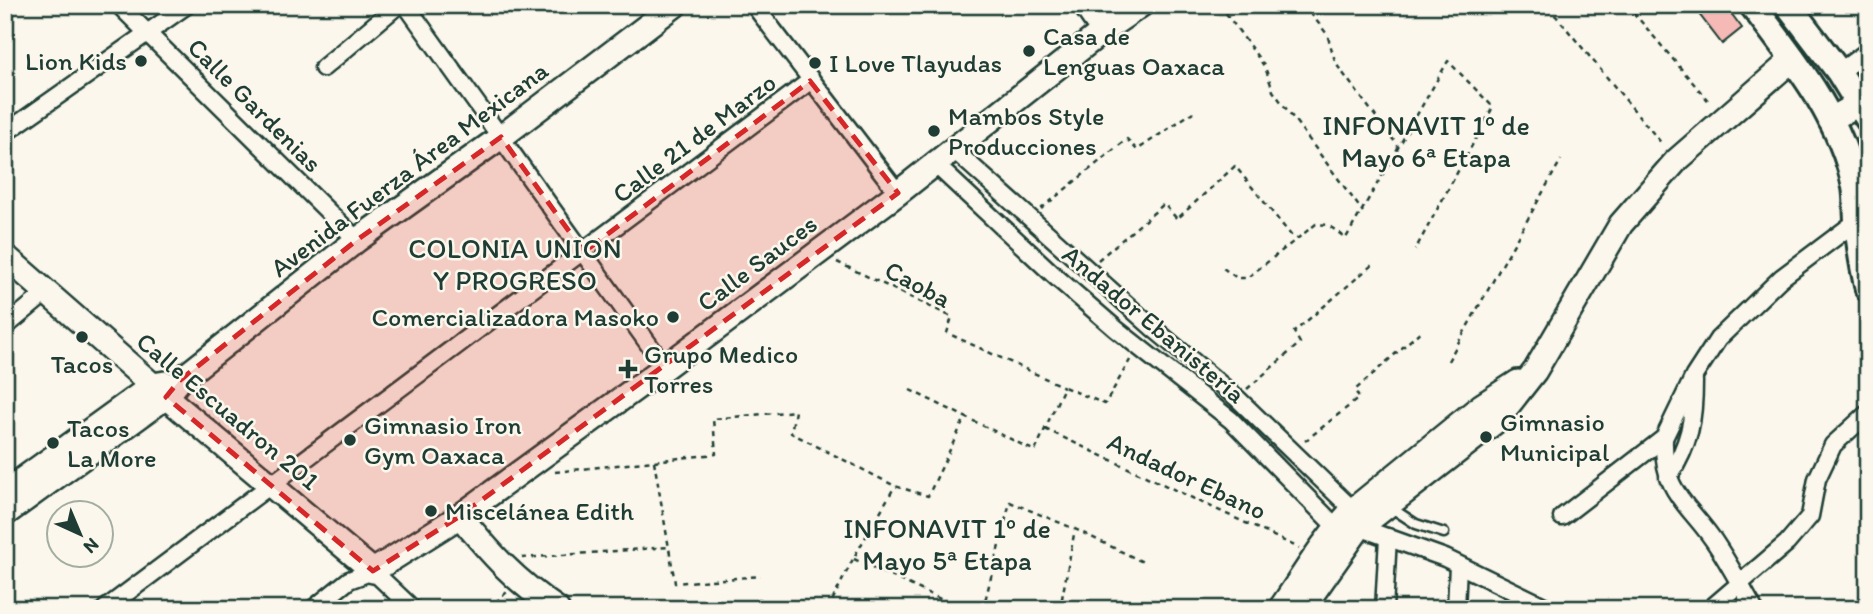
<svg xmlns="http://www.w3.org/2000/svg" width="1873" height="614" font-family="Itim,sans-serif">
	<rect width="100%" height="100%" fill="#fbf7ec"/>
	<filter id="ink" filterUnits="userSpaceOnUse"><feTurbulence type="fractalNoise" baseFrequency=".0143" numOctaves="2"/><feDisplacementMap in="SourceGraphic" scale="14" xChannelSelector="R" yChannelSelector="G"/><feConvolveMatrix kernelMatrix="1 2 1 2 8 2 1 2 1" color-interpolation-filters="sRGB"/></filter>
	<g filter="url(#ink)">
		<!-- building -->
		<path fill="#f5b9b6" stroke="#1f3d34" stroke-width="2" d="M 1692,5 L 1725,5 L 1742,28 L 1722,44 Z"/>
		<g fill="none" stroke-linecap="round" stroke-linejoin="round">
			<!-- lane casing -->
			<g stroke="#1f3d34" stroke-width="13">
				<path id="lane" d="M 1390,507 L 1416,524 L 1444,533"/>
			</g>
			<!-- street casing -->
			<g stroke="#1f3d34" stroke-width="21">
				<g id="street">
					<path d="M 119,5 L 357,240"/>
					<path d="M 406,5 L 665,367"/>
					<path d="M 754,5 L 898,193"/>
					<path d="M 323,68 L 398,5"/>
					<path d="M 1839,72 L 1868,51"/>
					<path d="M 5,133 L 187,5"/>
					<path d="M 954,150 L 1153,328 L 1237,398 L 1353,510"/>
					<path d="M 935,164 L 1056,277 L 1116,329 L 1231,420 L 1336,527"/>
					<path d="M 5,327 L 47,292"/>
					<path d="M 1664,438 C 1662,496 1691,504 1718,547 C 1731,567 1742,588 1754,609"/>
					<path d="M 1668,478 C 1690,444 1694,420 1694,381"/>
					<path d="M 1562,517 L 1664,438 L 1694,376 L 1718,339 L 1781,278 L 1857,221"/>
					<path d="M 1353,525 L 1445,558 L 1550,609"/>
					<path d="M 105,609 L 810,81"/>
					<path d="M 313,609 L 349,580 L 373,571 L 413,609"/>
					<path d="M 1384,609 L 1388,537"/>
					<path d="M 1456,609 L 1458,565"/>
					<path d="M 1710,609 L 1787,543 L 1810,516 L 1817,479 L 1833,445 L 1868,413"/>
				</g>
			</g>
			<!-- secondary casing -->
			<g stroke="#1f3d34" stroke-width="28">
				<g id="secondary">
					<path d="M 1085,5 L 1103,31"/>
					<path d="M 1830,120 L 1860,103"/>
					<path d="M 5,256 L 166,397 L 373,571 L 460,516 L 665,367 L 898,193 L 1103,31 L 1141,5"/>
					<path d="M 5,492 L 153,385 L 165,383"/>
					<path d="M 5,514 L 166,397 L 179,381 L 357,240 L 501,137 L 675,5"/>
					<path d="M 460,516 C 491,554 515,581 557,609"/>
					<path d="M 1280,609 C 1304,575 1323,539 1353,510 L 1481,406 L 1518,382"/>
					<path d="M 1302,609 L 1359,528 L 1495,422 L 1535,371 L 1621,224 L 1676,161 L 1793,59"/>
				</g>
			</g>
			<!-- primary casing -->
			<g stroke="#1f3d34" stroke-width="30">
				<g id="primary">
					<path d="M 1752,5 C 1794,60 1841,117 1855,187 C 1857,198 1856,209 1857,219 C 1859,243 1862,266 1868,289"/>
					<path d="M 1788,5 L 1839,72 L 1868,119"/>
				</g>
			</g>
			<!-- path -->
			<g stroke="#1f3d34" stroke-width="2.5" stroke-dasharray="5 5" stroke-linecap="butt">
				<path d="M 1220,5 L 1265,67 L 1273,91 L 1363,212"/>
				<path d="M 1304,5 L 1327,34 L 1336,64 L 1398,146"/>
				<path d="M 1537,5 L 1556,16 L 1663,145"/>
				<path d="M 1627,5 L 1711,104"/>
				<path d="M 1041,209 L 1127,139 L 1137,150 L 1193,112"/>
				<path d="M 1098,260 L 1164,204 L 1177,219 L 1235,166 L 1294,239"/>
				<path d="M 837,262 L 952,317 L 947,333 L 1064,387"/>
				<path d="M 1223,268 L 1237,278 L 1247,278 L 1316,224 L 1328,225 L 1346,238 L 1448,61 L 1493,107 L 1415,250"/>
				<path d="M 1448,361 L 1561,160"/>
				<path d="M 1247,389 L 1300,343 L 1294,332 L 1372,265"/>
				<path d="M 910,390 L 1035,451 L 1064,387 L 1105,404 L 1130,360"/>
				<path d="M 1045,429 L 1299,548"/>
				<path d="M 1305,441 L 1359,398 L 1355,390 L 1422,330"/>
				<path d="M 654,461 L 675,583 L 761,576"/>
				<path d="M 555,472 L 716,454 L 713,419 L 795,411 L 791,433 L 895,486 L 928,496 L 965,418"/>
				<path d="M 522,558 L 669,547"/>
				<path d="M 854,559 L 962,609"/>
				<path d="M 759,599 L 783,609"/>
				<path d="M 488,609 L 507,592"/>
				<path d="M 828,609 L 853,559 L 895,486"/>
				<path d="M 983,609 L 1010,502 L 1075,529 L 1145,563"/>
				<path d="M 1060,609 L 1075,529"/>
			</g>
			<!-- lane -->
			<use href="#lane" stroke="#fbf7ec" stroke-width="8"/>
			<!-- street -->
			<use href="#street" stroke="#fbf7ec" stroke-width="16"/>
			<!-- secondary -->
			<use href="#secondary" stroke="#fbf7ec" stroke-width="23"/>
			<!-- primary -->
			<use href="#primary" stroke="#fbf7ec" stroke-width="24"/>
		</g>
	</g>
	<!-- marked area -->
	<path fill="#d62828" fill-opacity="0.2" stroke="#d62828" stroke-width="5" stroke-dasharray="14 9" stroke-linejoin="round" d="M 810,81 L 898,193 L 460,516 L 373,571 L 166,397 L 179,381 L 357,240 L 501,137 L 584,252 Z"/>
	<!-- markers -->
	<g fill="#1f3d34" stroke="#fbf7ec" stroke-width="2.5">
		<circle cx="1029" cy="51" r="7"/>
		<circle cx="141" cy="61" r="7"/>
		<circle cx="815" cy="63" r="7"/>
		<circle cx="934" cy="131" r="7"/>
		<circle cx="673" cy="317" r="7"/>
		<circle cx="82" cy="337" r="7"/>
		<path d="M624.5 358.5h7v7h7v7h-7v7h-7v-7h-7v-7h7z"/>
		<circle cx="1486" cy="437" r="7"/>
		<circle cx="350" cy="440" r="7"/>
		<circle cx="53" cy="443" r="7"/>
		<circle cx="431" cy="511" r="7"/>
	</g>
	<g text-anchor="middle" stroke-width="5" stroke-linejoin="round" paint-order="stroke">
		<!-- poi labels -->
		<g font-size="26" fill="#1f3d34" stroke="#fbf7ec" text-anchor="start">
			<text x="1043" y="45">Casa de<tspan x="1043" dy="30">Lenguas Oaxaca</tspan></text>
			<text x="127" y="70" text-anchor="end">Lion Kids</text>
			<text x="829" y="72">I Love Tlayudas</text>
			<text x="948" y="125">Mambos Style<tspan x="948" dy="30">Producciones</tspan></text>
			<text x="659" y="326" text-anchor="end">Comercializadora Masoko</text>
			<text x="644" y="363">Grupo Medico<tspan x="644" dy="30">Torres</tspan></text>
			<text x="82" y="373" text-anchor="middle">Tacos</text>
			<text x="1500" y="431">Gimnasio<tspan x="1500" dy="30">Municipal</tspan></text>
			<text x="364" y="434">Gimnasio Iron<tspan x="364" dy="30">Gym Oaxaca</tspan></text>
			<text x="67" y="437">Tacos<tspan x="67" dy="30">La More</tspan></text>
			<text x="445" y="520">Miscelánea Edith</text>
		</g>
		<!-- street labels -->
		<g font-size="26" fill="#1f3d34" stroke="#fbf7ec">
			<text transform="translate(255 105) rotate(45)" y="9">Calle Gardenias</text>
			<text transform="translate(694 138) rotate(-37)" y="9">Calle 21 de Marzo</text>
			<text transform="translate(409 169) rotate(-37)" y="9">Avenida Fuerza Área Mexicana</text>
			<text transform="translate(757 263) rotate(-37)" y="9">Calle Sauces</text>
			<text transform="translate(918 284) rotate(28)" y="9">Caoba</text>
			<text transform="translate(1154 324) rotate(40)" y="9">Andador Ebanistería</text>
			<text transform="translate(228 411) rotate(40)" y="9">Calle Escuadron 201</text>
			<text transform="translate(1187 476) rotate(25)" y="9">Andador Ebano</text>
		</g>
		<!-- neighbourhood labels -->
		<g font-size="28" fill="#1f3d34" stroke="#fbf7ec">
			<text x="1426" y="135">INFONAVIT 1º de<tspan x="1426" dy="32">Mayo 6ª Etapa</tspan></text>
			<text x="515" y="258">COLONIA UNION<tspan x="515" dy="32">Y PROGRESO</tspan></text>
			<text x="947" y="538">INFONAVIT 1º de<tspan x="947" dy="32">Mayo 5ª Etapa</tspan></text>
		</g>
	</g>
	<!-- margin -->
	<rect width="1873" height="614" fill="none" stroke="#fbf7ec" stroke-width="28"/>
	<rect x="14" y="14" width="1845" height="586" fill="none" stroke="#1f3d34" stroke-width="2.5" filter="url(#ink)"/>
	<!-- north arrow -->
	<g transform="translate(80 534) rotate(136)"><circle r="33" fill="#fbf7ec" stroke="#a3ada2" stroke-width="2"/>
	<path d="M0-5L12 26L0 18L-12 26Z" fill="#1f3d34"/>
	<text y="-10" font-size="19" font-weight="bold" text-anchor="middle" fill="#1f3d34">N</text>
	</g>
</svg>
